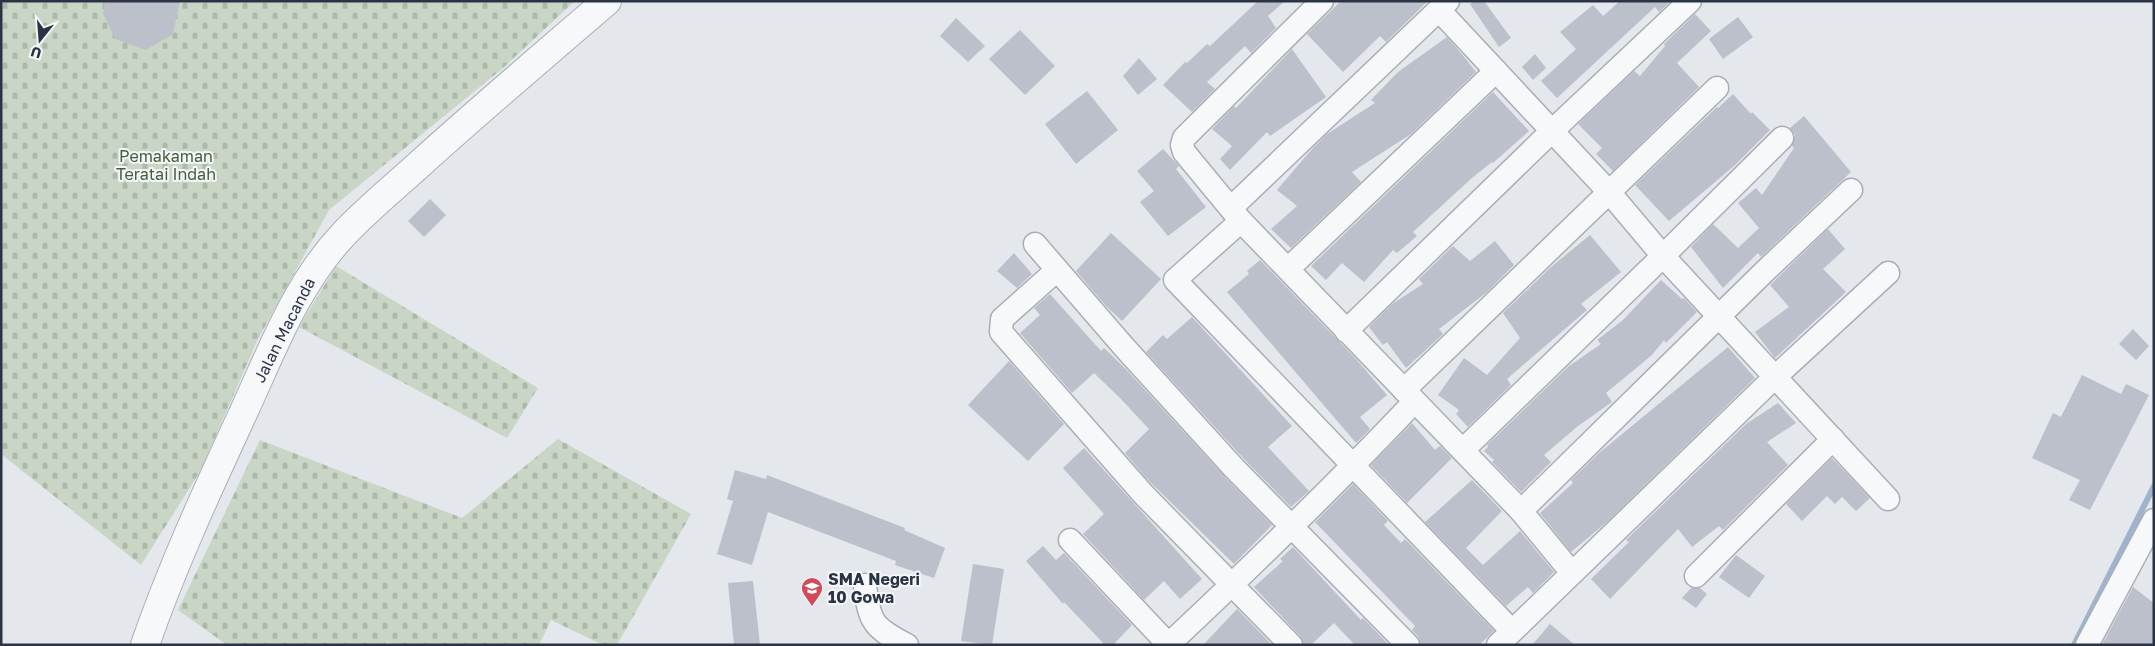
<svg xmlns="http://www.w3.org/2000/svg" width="2155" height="646" font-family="'Golos Text',sans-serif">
	<defs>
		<pattern id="cemetery-stones" width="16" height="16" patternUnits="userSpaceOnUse" patternTransform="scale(1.25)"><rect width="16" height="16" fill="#c9d6c5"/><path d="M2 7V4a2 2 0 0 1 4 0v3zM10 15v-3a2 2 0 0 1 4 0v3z" fill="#adb8ab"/></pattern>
	</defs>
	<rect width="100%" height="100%" fill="#e4e7ec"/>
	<!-- cemetery -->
	<g fill="url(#cemetery-stones)">
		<path d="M 1,1 L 575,1 L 503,68 L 329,210 L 257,341 L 201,470 L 141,565 L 1,454 Z"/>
		<path d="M 336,266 L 538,388 L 507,438 L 299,327 Z"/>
		<path d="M 558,439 L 691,514 L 617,645 L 603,645 L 551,620 L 539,645 L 392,645 L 387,642 L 385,645 L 227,645 L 178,610 L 260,440 L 462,518 Z"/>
	</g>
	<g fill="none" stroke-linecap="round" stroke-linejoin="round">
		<!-- stream -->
		<path stroke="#9fb4cc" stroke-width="6" d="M 2074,645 L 2154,486"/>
	</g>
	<!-- building -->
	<g fill="#bbc0ca">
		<path d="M 105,1 L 180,1 L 173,34 L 146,50 L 115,39 L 103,13 Z"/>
		<path d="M 1258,1 L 1285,1 L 1268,16 L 1276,28 L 1251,53 L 1245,46 L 1207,82 L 1215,89 L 1192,112 L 1163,85 L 1185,62 L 1187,63 L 1207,44 L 1210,46 Z"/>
		<path d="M 1341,1 L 1428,1 L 1386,42 L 1380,36 L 1343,72 L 1307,34 Z"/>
		<path d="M 1474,1 L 1484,1 L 1511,38 L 1499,47 L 1470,4 Z"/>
		<path d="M 1620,1 L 1671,1 L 1659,12 L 1655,7 L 1557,98 L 1541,81 L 1576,49 L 1560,32 L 1593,5 L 1603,16 Z"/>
		<path d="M 1695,14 L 1711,31 L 1677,63 L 1699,87 L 1613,171 L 1596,154 L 1602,148 L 1578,124 L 1634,71 L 1640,76 L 1665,46 L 1664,44 Z"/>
		<path d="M 1738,17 L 1753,37 L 1723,59 L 1709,39 Z"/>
		<path d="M 956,18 L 985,46 L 968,62 L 940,36 Z"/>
		<path d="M 1020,30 L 1055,66 L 1025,95 L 989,59 Z"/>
		<path d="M 1447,37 L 1465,58 L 1476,72 L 1411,134 L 1352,172 L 1361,182 L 1291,248 L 1271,229 L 1297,206 L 1277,190 L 1312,149 L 1327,134 L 1375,103 L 1371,100 L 1398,72 Z"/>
		<path d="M 1292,49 L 1326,97 L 1270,136 L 1267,132 L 1230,170 L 1220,159 L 1232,146 L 1212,129 L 1234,106 L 1236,108 Z"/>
		<path d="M 1535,54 L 1546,68 L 1533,80 L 1522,67 Z"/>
		<path d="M 1139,58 L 1157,79 L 1138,95 L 1123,76 Z"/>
		<path d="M 1087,91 L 1118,130 L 1076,164 L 1045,124 Z"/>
		<path d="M 1493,92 L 1529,131 L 1493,163 L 1492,162 L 1473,177 L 1413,232 L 1417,236 L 1397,253 L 1393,250 L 1364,282 L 1342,263 L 1326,280 L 1311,266 Z"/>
		<path d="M 1733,94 L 1751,114 L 1752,112 L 1770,130 L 1734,166 L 1669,221 L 1635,185 L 1717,107 L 1718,108 Z"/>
		<path d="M 1804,116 L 1851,172 L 1761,257 L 1758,253 L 1723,288 L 1691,247 L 1713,224 L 1738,248 L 1759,228 L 1738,203 L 1756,188 L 1762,195 L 1794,148 L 1792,146 L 1795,135 L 1790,128 Z"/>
		<path d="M 1163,149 L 1179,166 L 1176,169 L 1206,207 L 1168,236 L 1140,202 L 1154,191 L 1137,171 Z"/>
		<path d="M 430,199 L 446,215 L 424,237 L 408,221 Z"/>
		<path d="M 1828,229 L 1845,249 L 1823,269 L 1846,292 L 1775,358 L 1755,332 L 1789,307 L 1770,285 Z"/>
		<path d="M 1111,233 L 1161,279 L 1122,321 L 1105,305 L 1076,271 Z"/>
		<path d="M 1590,235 L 1621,272 L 1581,304 L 1587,310 L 1507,379 L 1511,385 L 1468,427 L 1456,414 L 1459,410 L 1438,395 L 1464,358 L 1487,375 L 1520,338 L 1503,313 L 1551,267 Z"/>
		<path d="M 1495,241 L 1514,265 L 1487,292 L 1439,329 L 1443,334 L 1406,368 L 1387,342 L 1383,345 L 1369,327 L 1392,304 L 1423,284 L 1419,279 L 1453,246 L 1470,261 Z"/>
		<path d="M 1014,253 L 1032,274 L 1017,288 L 997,271 Z"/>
		<path d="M 1260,260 L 1356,359 L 1387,395 L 1360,417 L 1370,429 L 1356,443 L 1227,292 L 1249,274 L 1247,271 Z"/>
		<path d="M 1661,280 L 1682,299 L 1684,298 L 1697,312 L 1666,343 L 1664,340 L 1652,355 L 1606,393 L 1612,402 L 1578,426 L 1544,455 L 1551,462 L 1521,492 L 1492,462 L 1494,460 L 1484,451 L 1488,447 L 1487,445 L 1569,366 L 1601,344 L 1597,340 L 1623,320 Z"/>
		<path d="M 1050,294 L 1101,351 L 1104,348 L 1125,368 L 1225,477 L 1272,525 L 1234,564 L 1146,478 L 1125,453 L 1149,429 L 1120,398 L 1094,373 L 1072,393 L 1020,333 L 1040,315 L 1034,308 Z"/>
		<path d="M 1192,317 L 1292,426 L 1268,447 L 1309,491 L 1291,507 L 1244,459 L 1146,352 L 1163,335 L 1167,339 Z"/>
		<path d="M 2133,329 L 2149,346 L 2136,360 L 2119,344 Z"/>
		<path d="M 1728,347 L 1755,378 L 1608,521 L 1571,552 L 1540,513 L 1573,483 L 1571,480 L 1599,453 Z"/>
		<path d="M 1009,361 L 1064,424 L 1028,461 L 968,405 Z"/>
		<path d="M 2082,375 L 2121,394 L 2126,384 L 2149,395 L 2090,510 L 2069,500 L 2080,480 L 2032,458 L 2053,413 L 2061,417 Z"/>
		<path d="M 1778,403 L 1796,423 L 1767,442 L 1788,465 L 1723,530 L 1719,526 L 1692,547 L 1678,529 L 1610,599 L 1591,579 L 1629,542 L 1626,540 L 1746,424 Z"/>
		<path d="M 1412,423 L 1435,450 L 1440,446 L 1452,458 L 1407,503 L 1371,465 Z"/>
		<path d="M 1084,448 L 1202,579 L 1180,599 L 1164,581 L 1144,600 L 1083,534 L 1104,514 L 1063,468 Z"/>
		<path d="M 1832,458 L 1870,498 L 1856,511 L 1842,497 L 1835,504 L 1827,496 L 1802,521 L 1786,504 Z"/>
		<path d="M 735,470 L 766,479 L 767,475 L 905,528 L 904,530 L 945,548 L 934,578 L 895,565 L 896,561 L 768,512 L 752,565 L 717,554 L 733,501 L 727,499 Z"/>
		<path d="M 1472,480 L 1502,511 L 1466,548 L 1483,565 L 1520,531 L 1554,572 L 1533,593 L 1528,587 L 1506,606 L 1425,522 Z"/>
		<path d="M 1353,484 L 1388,521 L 1384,525 L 1401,543 L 1405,539 L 1494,631 L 1479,645 L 1421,645 L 1418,636 L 1412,630 L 1415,626 L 1315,522 Z"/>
		<path d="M 1043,546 L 1056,560 L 1064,553 L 1132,625 L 1113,645 L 1105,645 L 1064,602 L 1063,604 L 1026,561 Z"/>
		<path d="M 1293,547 L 1361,620 L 1363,618 L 1389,645 L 1355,645 L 1334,623 L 1311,645 L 1304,645 L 1300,636 L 1254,587 L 1283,561 L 1280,559 Z"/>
		<path d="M 1736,555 L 1765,576 L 1749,598 L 1719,577 Z"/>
		<path d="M 973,564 L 1004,569 L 992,645 L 961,641 Z"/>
		<path d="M 753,581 L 760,645 L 734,645 L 728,583 Z"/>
		<path d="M 2133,587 L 2154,603 L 2154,645 L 2102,645 Z"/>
		<path d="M 1691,588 L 1700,588 L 1707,594 L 1696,608 L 1682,598 Z"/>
		<path d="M 1237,609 L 1272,645 L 1203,645 Z"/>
		<path d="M 1550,624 L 1575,645 L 1532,645 Z"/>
	</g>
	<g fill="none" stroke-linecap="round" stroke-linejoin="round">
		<!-- minor casing -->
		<g stroke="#a9aeb7" stroke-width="25">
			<g id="minor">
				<path d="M 1322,1 L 1184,138 L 1182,145 L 1184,152 L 1241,221 L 1521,511 L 1572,573"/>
				<path d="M 1439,10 L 1609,192 L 1663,256 L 1888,499"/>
				<path d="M 1231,208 L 1448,1"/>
				<path d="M 1241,221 L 1175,280 L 1512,631"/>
				<path d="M 1035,244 L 1124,347 L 1234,468 L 1408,645"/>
				<path d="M 1288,269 L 1496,71"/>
				<path d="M 1057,270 L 1002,319 L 1001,332 L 1144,495 L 1291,645"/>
				<path d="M 1346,331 L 1552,131 L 1690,1"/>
				<path d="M 1404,390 L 1717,88"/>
				<path d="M 1463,450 L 1663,256 L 1782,138"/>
				<path d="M 1521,511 L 1764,272 L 1851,190"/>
				<path d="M 1070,540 L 1169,645"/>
				<path d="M 1696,576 L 1833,439"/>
				<path d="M 865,585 C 869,623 874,628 907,645"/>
				<path d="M 1168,645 C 1252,566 1335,486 1414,402"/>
				<path d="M 1498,645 L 1774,378 L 1888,273"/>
				<path d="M 2087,645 L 2154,520"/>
			</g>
		</g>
		<!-- tertiary casing -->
		<g stroke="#a9aeb7" stroke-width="30">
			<path id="tertiary" d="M 145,645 C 173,564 209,487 245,409 C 272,350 297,284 342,236 C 367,209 396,186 423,161 C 483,107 545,54 607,1"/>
		</g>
		<!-- minor -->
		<use href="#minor" stroke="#f7f8fa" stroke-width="22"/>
		<!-- tertiary -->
		<use href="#tertiary" stroke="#f7f8fa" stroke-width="28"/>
	</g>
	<!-- icons -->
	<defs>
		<g id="school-pin" transform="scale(1.125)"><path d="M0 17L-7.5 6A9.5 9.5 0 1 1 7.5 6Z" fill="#d1495b" stroke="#f4f6f9"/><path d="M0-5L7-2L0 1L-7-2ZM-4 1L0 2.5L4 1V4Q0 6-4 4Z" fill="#fff"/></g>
	</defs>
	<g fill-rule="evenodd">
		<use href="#school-pin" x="812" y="588"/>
	</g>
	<g text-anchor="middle" stroke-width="4" stroke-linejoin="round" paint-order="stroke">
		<!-- park labels -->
		<g font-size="16" fill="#3f6138" stroke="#f4f6f9">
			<text x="166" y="162">Pemakaman<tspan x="166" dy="18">Teratai Indah</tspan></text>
		</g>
		<!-- street labels -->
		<g font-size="16" fill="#2b3445" stroke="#f4f6f9">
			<text transform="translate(284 330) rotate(-63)" y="6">Jalan Macanda</text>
		</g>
		<!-- poi labels -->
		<g font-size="16" font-weight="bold" fill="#2b3445" stroke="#f4f6f9" text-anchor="start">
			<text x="828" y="585">SMA Negeri<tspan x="828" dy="18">10 Gowa</tspan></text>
		</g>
	</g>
	<!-- border -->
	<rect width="2155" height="646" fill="none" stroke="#2b3445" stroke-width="5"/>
	<!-- north arrow -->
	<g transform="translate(40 40) rotate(197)" stroke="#f4f6f9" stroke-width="4" paint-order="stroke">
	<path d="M0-4L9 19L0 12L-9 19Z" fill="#2b3445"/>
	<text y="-8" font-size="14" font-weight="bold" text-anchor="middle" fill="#2b3445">U</text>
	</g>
</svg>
